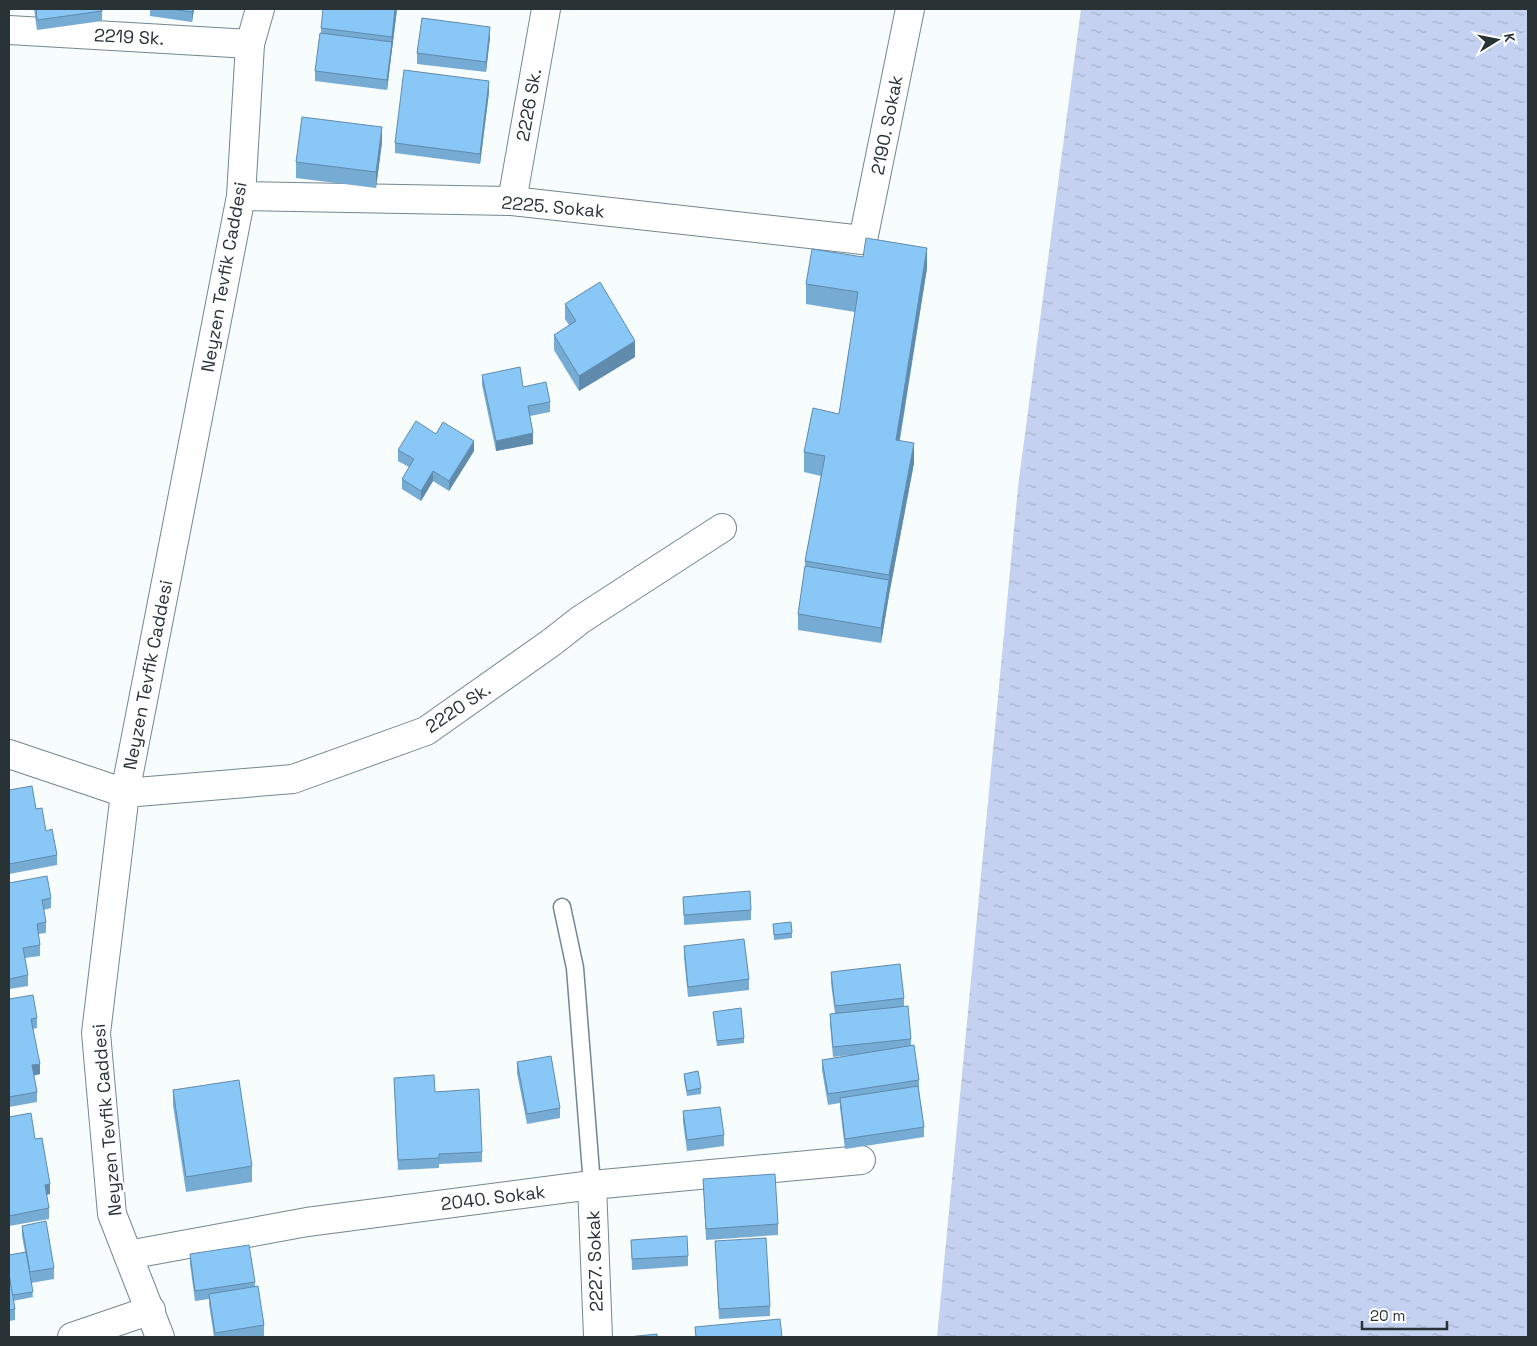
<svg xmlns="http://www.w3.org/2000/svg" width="1537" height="1346" font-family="'Space Grotesk',sans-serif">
	<defs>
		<pattern id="water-ripples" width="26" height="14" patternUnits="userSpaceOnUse" patternTransform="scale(1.25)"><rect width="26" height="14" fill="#c4d1f0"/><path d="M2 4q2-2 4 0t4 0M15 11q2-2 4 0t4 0" fill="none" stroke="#a8b4ce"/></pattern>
	</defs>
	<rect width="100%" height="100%" fill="#f7fcfd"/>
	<!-- water -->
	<path fill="url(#water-ripples)" d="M 1081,9 L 1528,9 L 1528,1337 L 937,1337 L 1018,487 Z"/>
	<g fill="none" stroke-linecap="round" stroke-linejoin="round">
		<!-- lane casing -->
		<g stroke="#72888e" stroke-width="19">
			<path id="lane" d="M 562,907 L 575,968 L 592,1185"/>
		</g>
		<!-- street casing -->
		<g stroke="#72888e" stroke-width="30">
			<g id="street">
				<path d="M 9,30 L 250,44"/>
				<path d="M 241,196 L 512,201 L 863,240 L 910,9"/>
				<path d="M 512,201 L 546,9"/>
				<path d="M 9,754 L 125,793 L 293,779 L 426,731 L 552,642 L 580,620 L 722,528"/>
				<path d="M 592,1185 L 598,1337"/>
				<path d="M 128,1255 L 307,1222 L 592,1185 L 861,1160"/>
				<path d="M 72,1337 L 151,1310"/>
			</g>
		</g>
		<!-- secondary casing -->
		<g stroke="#72888e" stroke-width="30">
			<path id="secondary" d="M 160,1337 L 112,1214 L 96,1033 L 125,793 L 241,196 L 250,44 L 260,9"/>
		</g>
		<!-- lane -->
		<use href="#lane" stroke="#fff" stroke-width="16"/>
		<!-- street -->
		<use href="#street" stroke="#fff" stroke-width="28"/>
		<!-- secondary -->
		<use href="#secondary" stroke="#fff" stroke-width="28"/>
	</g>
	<!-- wall -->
	<g fill="#76abd4">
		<path d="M 34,9 L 102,9 L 102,21 L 37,30 Z"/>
		<path d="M 150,9 L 194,9 L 192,22 L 150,16 Z"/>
		<path d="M 397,9 L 387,90 L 315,81 L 315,71 L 321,33 L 321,28 Z"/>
		<path d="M 490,37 L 486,72 L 417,64 L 417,53 Z"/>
		<path d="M 489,92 L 480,164 L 395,153 L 395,143 Z"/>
		<path d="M 382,142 L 376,188 L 296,178 L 296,162 Z"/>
		<path d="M 927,268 L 900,440 L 914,463 L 889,595 L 881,643 L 798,630 L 798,614 L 805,566 L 805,561 L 821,476 L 804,472 L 804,452 L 839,414 L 855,312 L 806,304 L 806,284 Z"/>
		<path d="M 565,304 L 635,357 L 579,391 L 554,350 L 554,335 L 569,325 L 565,319 Z"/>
		<path d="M 482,375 L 523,387 L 550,402 L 550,412 L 530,416 L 533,444 L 496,451 L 482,385 Z"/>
		<path d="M 436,434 L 474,451 L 449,491 L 433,481 L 421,501 L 402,489 L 402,479 L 409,467 L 398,461 L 398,450 Z"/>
		<path d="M 9,790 L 36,809 L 57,855 L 57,865 L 9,874 Z"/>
		<path d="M 9,883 L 51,898 L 51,908 L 44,910 L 46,922 L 46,933 L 38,934 L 40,945 L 40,956 L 25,958 L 28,975 L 28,986 L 9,989 Z"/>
		<path d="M 683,897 L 751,910 L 751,920 L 684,925 Z"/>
		<path d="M 773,924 L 792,933 L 792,938 L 774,940 Z"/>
		<path d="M 684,946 L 749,979 L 749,990 L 688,997 L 684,957 Z"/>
		<path d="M 831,972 L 904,998 L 904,1007 L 911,1039 L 911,1046 L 919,1080 L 919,1090 L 924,1127 L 924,1137 L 845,1149 L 840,1108 L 840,1103 L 828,1105 L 822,1070 L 822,1060 L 851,1055 L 833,1057 L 830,1024 L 830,1014 L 835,1014 L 831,983 Z"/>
		<path d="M 9,999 L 37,1018 L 37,1028 L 33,1029 L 40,1074 L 34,1075 L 37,1092 L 37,1102 L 9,1107 Z"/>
		<path d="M 713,1012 L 744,1038 L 744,1043 L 717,1046 Z"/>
		<path d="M 517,1062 L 560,1108 L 560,1118 L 527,1124 L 517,1073 Z"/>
		<path d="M 684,1074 L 701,1088 L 701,1094 L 687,1096 L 684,1079 Z"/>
		<path d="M 394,1078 L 435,1092 L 482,1152 L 482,1162 L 439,1164 L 439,1168 L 398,1170 Z"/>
		<path d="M 173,1090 L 252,1166 L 252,1182 L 186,1192 L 173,1105 Z"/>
		<path d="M 683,1111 L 724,1135 L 724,1146 L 687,1151 L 683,1122 Z"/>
		<path d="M 9,1117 L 35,1139 L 50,1194 L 46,1195 L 49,1208 L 49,1219 L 9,1226 Z"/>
		<path d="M 703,1179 L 778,1224 L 778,1235 L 706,1240 Z"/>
		<path d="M 22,1226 L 54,1268 L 54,1279 L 31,1283 L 33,1297 L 13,1301 L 15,1309 L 15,1320 L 9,1321 L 9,1255 L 25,1252 L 22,1236 Z"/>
		<path d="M 631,1240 L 688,1256 L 688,1266 L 632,1270 Z"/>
		<path d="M 715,1241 L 770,1306 L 770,1316 L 719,1319 Z"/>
		<path d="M 190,1254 L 255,1282 L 255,1287 L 264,1325 L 264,1336 L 254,1337 L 214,1337 L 209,1304 L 209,1299 L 195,1301 L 190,1264 Z"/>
	</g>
	<!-- shaded-wall -->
	<g fill="#608bac">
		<path d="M 193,9 L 194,9 L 192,22 L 192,12 Z"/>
		<path d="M 395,9 L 397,9 L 387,90 L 387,80 Z"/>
		<path d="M 490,27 L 490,37 L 486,72 L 486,62 Z"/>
		<path d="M 489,81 L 489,92 L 480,164 L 480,154 Z"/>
		<path d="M 382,127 L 382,142 L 376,188 L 376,172 Z"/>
		<path d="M 927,248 L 927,268 L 896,460 L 896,440 Z"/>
		<path d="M 635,341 L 635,357 L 579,391 L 579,376 Z"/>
		<path d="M 533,433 L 533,444 L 496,451 L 496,441 Z"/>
		<path d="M 474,441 L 474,451 L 449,491 L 449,481 Z"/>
		<path d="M 914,443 L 914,463 L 889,595 L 881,643 L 881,628 L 889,580 L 889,575 Z"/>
		<path d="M 433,471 L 433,481 L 421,501 L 421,491 Z"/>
		<path d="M 40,1064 L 40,1074 L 32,1076 L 32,1065 Z"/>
		<path d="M 50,1184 L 50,1194 L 45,1195 L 45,1185 Z"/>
	</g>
	<!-- building -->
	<g fill="#89c7f6" stroke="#608bac">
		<path d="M 36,9 L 102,9 L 102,11 L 37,20 Z"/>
		<path d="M 170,9 L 193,9 L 192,12 Z"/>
		<path d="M 323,9 L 395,9 L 392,37 L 321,28 Z"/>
		<path d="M 422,18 L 490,27 L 486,62 L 417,53 Z"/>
		<path d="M 320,33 L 392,42 L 387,80 L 315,71 Z"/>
		<path d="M 404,70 L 489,81 L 480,154 L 395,143 Z"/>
		<path d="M 302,117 L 382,127 L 376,172 L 296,162 Z"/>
		<path d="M 866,238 L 927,248 L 896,440 L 914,443 L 889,575 L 805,561 L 825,456 L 804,452 L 813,408 L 839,414 L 858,292 L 806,284 L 812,249 L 863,257 Z"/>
		<path d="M 600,282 L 635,341 L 579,376 L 554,335 L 576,321 L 565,304 Z"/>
		<path d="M 520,367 L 523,387 L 546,382 L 550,402 L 528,406 L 533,433 L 496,441 L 482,375 Z"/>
		<path d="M 416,421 L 436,434 L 443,422 L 474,441 L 449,481 L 433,471 L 421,491 L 402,479 L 414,459 L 398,450 Z"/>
		<path d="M 805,566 L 889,580 L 881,628 L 798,614 Z"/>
		<path d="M 32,786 L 36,809 L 42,808 L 46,831 L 52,829 L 57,855 L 9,864 L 9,790 Z"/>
		<path d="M 47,876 L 51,898 L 42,900 L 46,922 L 37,924 L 40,945 L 23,948 L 28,975 L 9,979 L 9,883 Z"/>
		<path d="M 750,891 L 751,910 L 684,915 L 683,897 Z"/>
		<path d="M 791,922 L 792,933 L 774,935 L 773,924 Z"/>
		<path d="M 744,939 L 749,979 L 688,987 L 684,946 Z"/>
		<path d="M 900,964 L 904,998 L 835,1006 L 831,972 Z"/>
		<path d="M 33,995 L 37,1018 L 31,1019 L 40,1064 L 32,1065 L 37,1092 L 9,1097 L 9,999 Z"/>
		<path d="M 908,1006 L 911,1039 L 833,1047 L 830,1014 Z"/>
		<path d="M 741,1008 L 744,1038 L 717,1041 L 713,1012 Z"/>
		<path d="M 914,1045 L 919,1080 L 828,1094 L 822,1060 Z"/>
		<path d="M 551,1056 L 560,1108 L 527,1114 L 517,1062 Z"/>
		<path d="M 698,1071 L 701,1088 L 687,1091 L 684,1074 Z"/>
		<path d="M 434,1075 L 435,1092 L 479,1089 L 482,1152 L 439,1154 L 439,1158 L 398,1160 L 394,1078 Z"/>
		<path d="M 239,1080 L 252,1166 L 186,1177 L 173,1090 Z"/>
		<path d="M 918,1086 L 924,1127 L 845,1139 L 840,1098 Z"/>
		<path d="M 720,1107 L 724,1135 L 687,1140 L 683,1111 Z"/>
		<path d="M 31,1113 L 35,1139 L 42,1138 L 50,1184 L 45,1185 L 49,1208 L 9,1216 L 9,1117 Z"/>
		<path d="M 775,1174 L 778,1224 L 706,1229 L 703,1179 Z"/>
		<path d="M 46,1221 L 54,1268 L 30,1272 L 22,1226 Z"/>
		<path d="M 687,1236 L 688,1256 L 632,1259 L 631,1240 Z"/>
		<path d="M 766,1238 L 770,1306 L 719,1309 L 715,1241 Z"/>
		<path d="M 249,1245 L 255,1282 L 195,1291 L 190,1254 Z"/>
		<path d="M 26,1252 L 33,1292 L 12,1295 L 9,1274 L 9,1255 Z"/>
		<path d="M 9,1274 L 15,1309 L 9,1310 Z"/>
		<path d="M 258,1286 L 264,1325 L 215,1333 L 209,1294 Z"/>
		<path d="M 780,1319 L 782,1337 L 696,1337 L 695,1327 Z"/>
		<path d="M 657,1334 L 657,1337 L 628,1337 Z"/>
	</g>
	<g text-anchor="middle" stroke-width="5" stroke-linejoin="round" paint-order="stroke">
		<!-- street labels -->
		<g font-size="18" fill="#293235" stroke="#fff">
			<text transform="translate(129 37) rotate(3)" y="6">2219 Sk.</text>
			<text transform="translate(529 105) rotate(-80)" y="6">2226 Sk.</text>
			<text transform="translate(887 125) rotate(-79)" y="6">2190. Sokak</text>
			<text transform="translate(553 207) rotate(5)" y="6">2225. Sokak</text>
			<text transform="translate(224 277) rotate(-80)" y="6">Neyzen Tevfik Caddesi</text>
			<text transform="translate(148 675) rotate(-79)" y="6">Neyzen Tevfik Caddesi</text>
			<text transform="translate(458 708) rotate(-34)" y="6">2220 Sk.</text>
			<text transform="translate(107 1120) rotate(-95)" y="6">Neyzen Tevfik Caddesi</text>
			<text transform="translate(493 1198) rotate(-7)" y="6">2040. Sokak</text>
			<text transform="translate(595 1261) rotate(-92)" y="6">2227. Sokak</text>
		</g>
	</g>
	<!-- border -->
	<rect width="1537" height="1346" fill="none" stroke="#293235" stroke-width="20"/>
	<!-- north arrow -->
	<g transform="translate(1497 40) rotate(80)" stroke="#ffffff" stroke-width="4" paint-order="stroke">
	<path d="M0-4L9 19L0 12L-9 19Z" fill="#293235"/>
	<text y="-8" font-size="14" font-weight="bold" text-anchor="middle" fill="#293235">K</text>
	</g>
	<!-- scale -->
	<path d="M1362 1321v8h85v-8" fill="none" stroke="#293235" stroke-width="2.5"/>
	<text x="1370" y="1321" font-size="15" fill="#293235" stroke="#ffffff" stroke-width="4" paint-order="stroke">20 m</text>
</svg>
